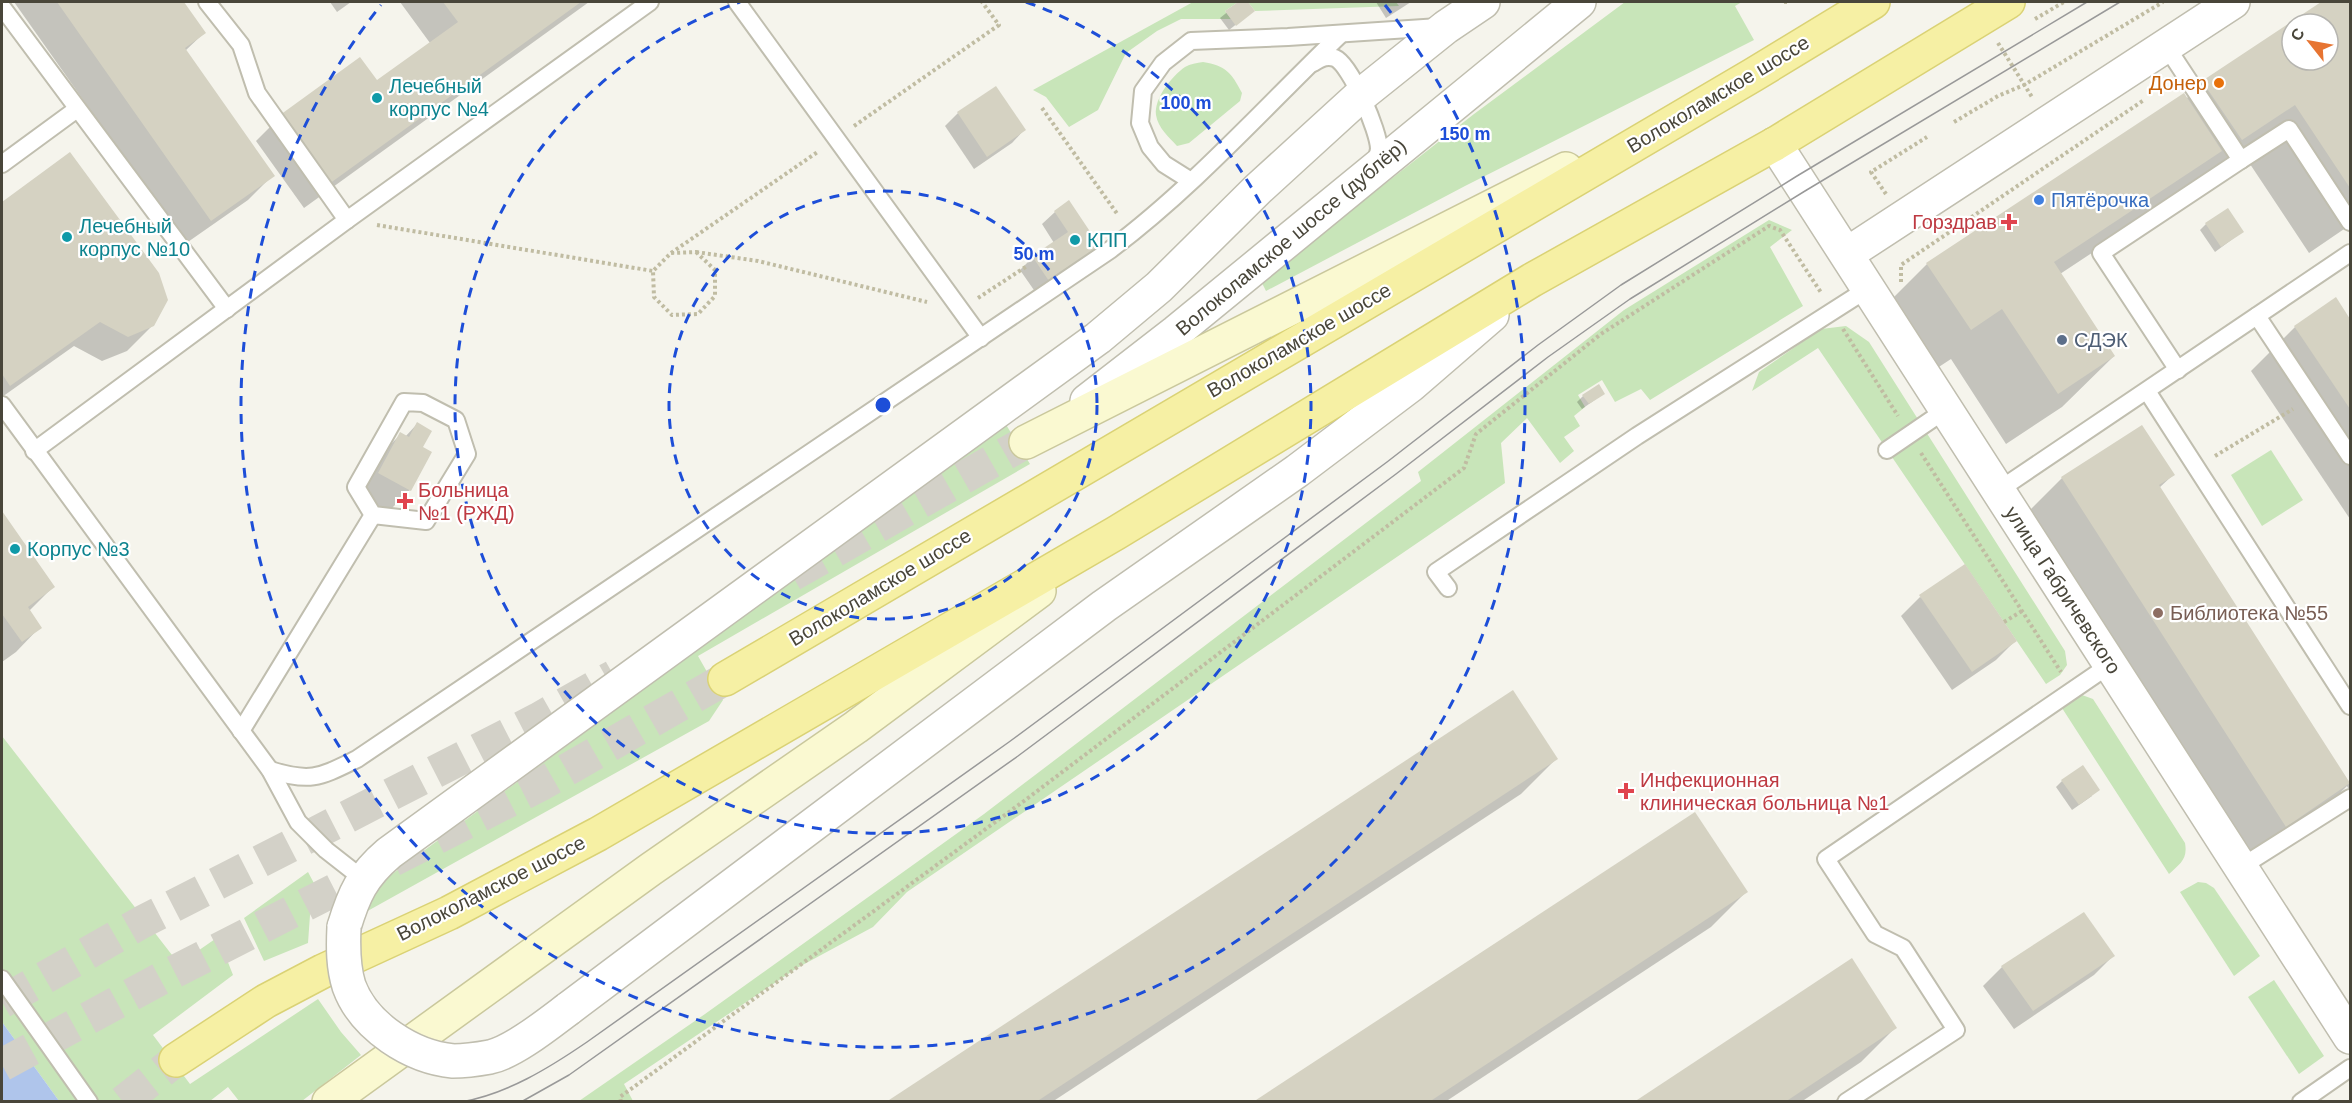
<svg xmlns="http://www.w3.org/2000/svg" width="2352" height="1103" font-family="Helvetica,sans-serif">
	<rect width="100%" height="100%" fill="#f5f4ec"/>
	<!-- green -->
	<g fill="#c8e5b9">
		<path d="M 1193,2 L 1238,2 L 1225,11 L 1231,19 L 1181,19 L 1157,31 L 1126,53 L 1098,110 L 1069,127 L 1046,97 L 1033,90 Z"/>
		<path d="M 1248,2 L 1396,2 L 1399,6 L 1255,11 Z"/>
		<path d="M 1625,2 L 1742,2 L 1735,6 L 1754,40 L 1465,186 L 1266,291 L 1261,281 L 1474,114 Z"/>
		<path d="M 1203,62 C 1226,66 1231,72 1242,93 L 1240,101 L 1189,143 L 1177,146 C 1169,137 1158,128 1156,115 C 1154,98 1172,76 1185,67 C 1190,64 1197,63 1203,62 Z"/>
		<path d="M 1769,220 L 1792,230 L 1770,247 L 1803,306 L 1650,400 L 1641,389 L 1615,402 L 1602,380 L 1578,395 L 1585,407 L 1574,416 L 1580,426 L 1564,437 L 1574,451 L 1560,463 L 1527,418 L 1501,443 L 1505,483 L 907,892 L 873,927 L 797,968 L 624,1084 L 633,1101 L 579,1101 L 705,1014 L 984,814 L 1421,481 L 1418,472 L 1624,310 Z"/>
		<path d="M 1846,326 L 1869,342 L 2065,651 L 2067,665 L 2060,675 L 2046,684 L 1818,348 L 1752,391 L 1759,372 L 1821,329 Z"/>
		<path d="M 1005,423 L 1030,464 L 698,656 L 723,700 L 709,721 L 364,913 L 380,883 Z"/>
		<path d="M 2271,450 L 2303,500 L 2262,526 L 2231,475 Z"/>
		<path d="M 2082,695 L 2093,699 L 2185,843 C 2188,859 2180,864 2169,874 L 2062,708 L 2074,696 Z"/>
		<path d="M 2,736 L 179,964 L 218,937 L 233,975 L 153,1035 L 190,1084 L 318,999 L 341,1032 L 361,1055 L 302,1101 L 239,1101 L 228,1087 L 210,1101 L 59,1101 L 2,1022 Z"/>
		<path d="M 308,872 L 316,887 L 310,915 L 308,943 L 264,961 L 244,918 Z"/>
		<path d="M 2198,882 L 2206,883 L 2214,888 L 2260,956 L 2234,976 L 2180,892 Z"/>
		<path d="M 2274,980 L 2324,1056 L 2299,1074 L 2248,997 Z"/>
	</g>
	<!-- water -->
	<path fill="#afc5eb" d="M 2,1022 L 59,1101 L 2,1101 Z"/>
	<!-- shadow -->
	<g fill="#0003" fill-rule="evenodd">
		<path d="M 14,2 L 182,2 L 204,33 L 185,51 L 273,175 L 248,200 L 185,244 Z"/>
		<path d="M 330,2 L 351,2 L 337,12 Z"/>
		<path d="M 400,2 L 589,2 L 304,208 L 256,141 L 281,116 L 377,82 L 430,43 Z"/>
		<path d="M 1240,2 L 1246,2 L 1253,11 L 1229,30 L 1220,18 Z"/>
		<path d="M 1376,2 L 1411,2 L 1386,18 Z"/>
		<path d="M 2324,2 L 2350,2 L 2350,225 L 2309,253 L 2244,155 L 2190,190 L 2186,185 L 2169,202 L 2060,274 L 2114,356 L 2062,407 L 2006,444 L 1951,359 L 1919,380 L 1876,315 L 1927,264 L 2186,99 L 2203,82 ZM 2292,24 L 2328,24 L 2328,60 L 2292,60 Z"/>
		<path d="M 996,88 L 1024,130 L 1012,143 L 974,169 L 945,126 L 958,113 Z"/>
		<path d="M 70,154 L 153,325 L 127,351 L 102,361 L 74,346 L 2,397 L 2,203 Z"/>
		<path d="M 1055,212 L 1091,241 L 1096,248 L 1083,261 L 1036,293 L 1020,270 L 1033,257 L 1054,243 L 1042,224 Z"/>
		<path d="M 2206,224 L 2242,232 L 2215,252 L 2200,230 Z"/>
		<path d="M 2335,299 L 2350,322 L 2350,519 L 2251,371 L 2295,327 Z"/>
		<path d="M 1603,394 L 1582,409 L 1577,402 L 1583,396 Z"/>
		<path d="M 417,424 L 421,448 L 410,490 L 385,515 L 354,498 L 376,459 L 401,434 L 405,437 Z"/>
		<path d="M 2173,475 L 2159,488 L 2349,784 L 2350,783 L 2350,792 L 2347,786 L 2305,828 L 2241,870 L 2017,523 L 2062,478 Z"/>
		<path d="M 2,514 L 53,587 L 29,611 L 40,627 L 16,652 L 2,662 Z"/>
		<path d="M 1920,597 L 2015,641 L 1996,660 L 1952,690 L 1901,616 Z"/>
		<path d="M 1556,759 L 1521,794 L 1052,1102 L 889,1102 Z"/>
		<path d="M 2062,781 L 2092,796 L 2072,810 L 2056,787 Z"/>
		<path d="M 1746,892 L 1711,927 L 1445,1102 L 1256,1102 Z"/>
		<path d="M 2113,956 L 2094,975 L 2014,1029 L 1983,986 L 2002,967 Z"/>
		<path d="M 1895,1028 L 1861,1062 L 1801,1102 L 1636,1102 Z"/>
	</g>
	<!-- building -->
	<g fill="#d5d2c2" fill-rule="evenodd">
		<path d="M 57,2 L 184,2 L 206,33 L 185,48 L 275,176 L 211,221 Z"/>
		<path d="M 443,2 L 581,2 L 329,184 L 280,115 L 360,57 L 377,80 L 458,22 Z"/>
		<path d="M 1238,2 L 1248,2 L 1255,11 L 1236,26 L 1225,11 Z"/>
		<path d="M 2321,2 L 2350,2 L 2350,188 L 2295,105 L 2242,140 L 2202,81 ZM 2292,24 L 2328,24 L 2328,60 L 2292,60 Z"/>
		<path d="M 996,86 L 1026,130 L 987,157 L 957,112 Z"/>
		<path d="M 2184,93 L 2222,151 L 2054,262 L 2115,356 L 2058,394 L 2002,309 L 1971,330 L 1926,263 Z"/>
		<path d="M 70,152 L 159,273 L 168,300 L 154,326 L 128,337 L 100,322 L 10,386 L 2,374 L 2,202 Z"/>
		<path d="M 1069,200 L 1095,239 L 1093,241 L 1098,248 L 1049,281 L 1032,256 L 1068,232 L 1054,211 Z"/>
		<path d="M 2228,208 L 2244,232 L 2221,247 L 2205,223 Z"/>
		<path d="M 2336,297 L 2350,319 L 2350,409 L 2294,326 Z"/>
		<path d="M 1599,384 L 1605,394 L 1589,404 L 1582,395 Z"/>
		<path d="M 417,422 L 432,431 L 423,447 L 432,452 L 411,491 L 378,473 L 400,432 L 409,437 Z"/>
		<path d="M 2142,425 L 2175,475 L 2159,485 L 2350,783 L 2286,827 L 2061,477 Z"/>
		<path d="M 2,511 L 55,587 L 28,607 L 42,628 L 22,642 L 2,614 Z"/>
		<path d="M 1965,564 L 2017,641 L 1972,672 L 1919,595 Z"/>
		<path d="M 1513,690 L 1558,759 L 1036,1102 L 886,1102 Z"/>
		<path d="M 2083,765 L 2100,790 L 2079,805 L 2061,780 Z"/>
		<path d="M 1695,812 L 1748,892 L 1429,1102 L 1253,1102 Z"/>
		<path d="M 2084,912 L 2115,956 L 2033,1011 L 2001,966 Z"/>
		<path d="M 1852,958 L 1897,1028 L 1785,1102 L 1634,1102 Z"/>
	</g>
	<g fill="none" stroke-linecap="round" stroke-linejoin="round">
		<!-- secondary-tunnel -->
		<g stroke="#d3d1c8" stroke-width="33" stroke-dasharray="33 16" stroke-linecap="butt">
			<path d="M 792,575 L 1026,442"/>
			<path d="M 2,1002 L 142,922 L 538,719 L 614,676"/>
		</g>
		<!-- primary-tunnel -->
		<g stroke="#d3d1c8" stroke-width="33" stroke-dasharray="33 16" stroke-linecap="butt">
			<path d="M 2,1065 L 164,977 L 542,784 L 725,679"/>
			<path d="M 123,1102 L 176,1060"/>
		</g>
		<!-- service casing -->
		<g stroke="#c0beaf" stroke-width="20">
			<g id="service">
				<path d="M 207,2 L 241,45 L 257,93 L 347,220"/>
				<path d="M 737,2 L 981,338"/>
				<path d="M 2,7 L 227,309"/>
				<path d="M 2166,46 L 2241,160 L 2289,129 L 2350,222"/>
				<path d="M 1313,63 C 1320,59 1326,55 1335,58 C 1351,65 1379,132 1379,149 C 1378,155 1376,162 1375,167"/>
				<path d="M 2,164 L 77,109"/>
				<path d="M 1191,181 L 1164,164 L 1150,147 L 1140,123 L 1143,91 L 1163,63 L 1191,41 L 1288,37 L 1439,27"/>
				<path d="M 2257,316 L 2350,456"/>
				<path d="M 2178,370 L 2101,253 L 2241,160"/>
				<path d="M 2147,391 L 2350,706"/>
				<path d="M 2,405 L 270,770 L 298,822 L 326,850 L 363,879"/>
				<path d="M 1887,450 L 1947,409"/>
				<path d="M 34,451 L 347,220 L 650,2"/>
				<path d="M 1999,490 L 2350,253"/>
				<path d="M 1448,588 L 1436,572 L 1637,436 L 1869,288"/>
				<path d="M 241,731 L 373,515 L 356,487 L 404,402 L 423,403 L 456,420 L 467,454 L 426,521 L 373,515"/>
				<path d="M 270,770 C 311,783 320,777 357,759 L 1110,250 C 1194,187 1265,107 1341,34"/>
				<path d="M 2241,867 L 2350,798"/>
				<path d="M 2,979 L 89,1102"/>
				<path d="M 1846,1102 L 1956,1030 L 1903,948 L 1875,934 L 1826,859 L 2111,664"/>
				<path d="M 2301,1102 L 2350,1068"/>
			</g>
		</g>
		<!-- minor casing -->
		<g stroke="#c0beaf" stroke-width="36">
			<g id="minor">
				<path d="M 1775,144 L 2350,1037"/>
				<path d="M 1847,254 L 2233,2"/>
				<path d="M 344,927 C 354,894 362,876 389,853 L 1098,338 L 1159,287 L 1258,189 L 1361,95 L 1446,27 L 1483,2"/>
				<path d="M 568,1009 L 1104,606 L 1297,471 L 1411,385 L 1492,315"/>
			</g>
		</g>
		<!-- tertiary casing -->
		<g stroke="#c0beaf" stroke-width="36">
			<path id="tertiary" d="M 1087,401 L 1176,332 L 1579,2"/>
		</g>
		<!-- secondary casing -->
		<g stroke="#cac89c" stroke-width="36">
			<g id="secondary">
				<path d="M 1026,442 L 1566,169"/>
				<path d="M 329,1102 L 651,869 L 856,727 L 1039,591"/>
			</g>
		</g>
		<!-- primary casing -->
		<g stroke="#dad275" stroke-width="36">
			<g id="primary">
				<path d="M 725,679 L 1753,75 L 1873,2"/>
				<path d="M 176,1060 L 266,1001 L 323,971 L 449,913 L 598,834 L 1116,533 L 1532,280 L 1775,144 L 2008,2"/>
			</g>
		</g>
		<!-- path -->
		<g stroke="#c0bca2" stroke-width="4" stroke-dasharray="3 3" stroke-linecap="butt">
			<path d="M 1784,2 L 1787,2"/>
			<path d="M 2035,19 L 2064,2"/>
			<path d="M 1998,43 L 2032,97"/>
			<path d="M 1042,108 L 1118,215"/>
			<path d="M 1954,122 L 1998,96 L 2024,85 L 2163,2"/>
			<path d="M 854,126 L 999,25 L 982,2"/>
			<path d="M 1886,194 L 1871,172 L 1927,137"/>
			<path d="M 377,225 L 653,271"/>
			<path d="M 696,252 L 758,261 L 927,302"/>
			<path d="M 696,252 L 715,270 L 715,296 L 698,314 L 672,315 L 654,297 L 653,271 L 671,253 Z"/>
			<path d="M 671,253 L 819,151"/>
			<path d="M 1901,282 L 1901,265 L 2144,100"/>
			<path d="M 978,298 L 1027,266"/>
			<path d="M 1843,329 L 1898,416"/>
			<path d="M 1921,453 L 2061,672"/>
			<path d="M 2215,456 L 2293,409"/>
			<path d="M 2004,622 L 2022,611"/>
			<path d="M 621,1102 L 620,1097 L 1024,801 L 1464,468 L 1476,434 L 1601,334 L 1769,226 L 1780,230 L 1822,294"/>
		</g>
		<!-- service -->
		<use href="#service" stroke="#fff" stroke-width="16"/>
		<!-- minor -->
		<use href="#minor" stroke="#fff" stroke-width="33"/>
		<!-- tertiary -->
		<use href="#tertiary" stroke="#fff" stroke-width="33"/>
		<!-- secondary -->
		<use href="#secondary" stroke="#faf9d1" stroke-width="33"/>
		<!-- primary -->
		<use href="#primary" stroke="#f6f0a4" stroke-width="33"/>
		<!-- tram -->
		<g stroke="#999" stroke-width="1.5">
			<path d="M 461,1102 C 507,1094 549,1068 587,1042 L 1009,742 L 1387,462 L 1538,345 L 1621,285 L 1797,176 L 2087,2"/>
			<path d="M 521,1102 L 569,1075 L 1018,756 L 1396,474 L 1548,357 L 1630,299 L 1805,191 L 2120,2"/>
		</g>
		<!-- minor-bridge casing -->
		<g stroke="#c0beaf" stroke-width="36" stroke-linecap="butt">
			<path id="minor-bridge" d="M 344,927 C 343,948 343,967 349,986 C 364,1027 412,1057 453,1061 C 464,1061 479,1059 490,1057 C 513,1052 548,1024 568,1009"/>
		</g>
		<!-- minor-bridge -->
		<use href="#minor-bridge" stroke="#fff" stroke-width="33"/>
	</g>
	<!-- distance rings -->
	<g fill="none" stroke="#1d4ed8" stroke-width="3" stroke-dasharray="10 8">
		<circle cx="883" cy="405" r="214"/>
		<path d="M1026 2A428 428 0 1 1 740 2"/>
		<path d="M1385 5A642 642 0 1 1 381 5"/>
	</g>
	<!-- markers -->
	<circle fill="#e8710a" stroke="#fff" stroke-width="2" cx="2219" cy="83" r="6"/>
	<g fill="#0f9aa8" stroke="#fff" stroke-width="2">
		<circle cx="377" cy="98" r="6"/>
		<circle cx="67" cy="237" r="6"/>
		<circle cx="1075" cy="240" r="6"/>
		<circle cx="15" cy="549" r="6"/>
	</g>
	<circle fill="#3f7fe0" stroke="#fff" stroke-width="2" cx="2039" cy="200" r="6"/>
	<g fill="#e0444e" stroke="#fff" stroke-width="2">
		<path d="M2006 213h6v6h6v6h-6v6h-6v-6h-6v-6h6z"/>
		<path d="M402 492h6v6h6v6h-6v6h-6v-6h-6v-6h6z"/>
		<path d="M1623 782h6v6h6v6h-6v6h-6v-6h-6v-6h6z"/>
	</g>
	<circle fill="#5c6f8a" stroke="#fff" stroke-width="2" cx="2062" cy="340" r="6"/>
	<circle fill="#8d6e63" stroke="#fff" stroke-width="2" cx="2158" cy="613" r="6"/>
	<g text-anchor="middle" stroke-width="4.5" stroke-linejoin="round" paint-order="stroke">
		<!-- food labels -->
		<g font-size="20" fill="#c56008" stroke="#fff" text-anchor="end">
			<text x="2207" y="90">Донер</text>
		</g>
		<!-- culture labels -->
		<g font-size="20" fill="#0d838f" stroke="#fff" text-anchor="start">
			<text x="389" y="93">Лечебный<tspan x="389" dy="23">корпус №4</tspan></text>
			<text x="79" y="233">Лечебный<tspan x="79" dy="23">корпус №10</tspan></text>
			<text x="1087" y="247">КПП</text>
			<text x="27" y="556">Корпус №3</text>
		</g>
		<!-- street labels -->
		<g font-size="20" fill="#49463a" stroke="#fff">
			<text transform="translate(1718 94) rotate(-31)" y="7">Волоколамское шоссе</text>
			<text transform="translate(1291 237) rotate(-40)" y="7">Волоколамское шоссе (дублёр)</text>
			<text transform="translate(1299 340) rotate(-30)" y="7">Волоколамское шоссе</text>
			<text transform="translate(880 587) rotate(-31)" y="7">Волоколамское шоссе</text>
			<text transform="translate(2063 590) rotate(57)" y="7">улица Габричевского</text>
			<text transform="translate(491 888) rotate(-27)" y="7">Волоколамское шоссе</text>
		</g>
		<!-- shop labels -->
		<g font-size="20" fill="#366cbe" stroke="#fff" text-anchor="start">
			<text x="2051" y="207">Пятёрочка</text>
		</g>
		<!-- health labels -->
		<g font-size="20" fill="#be3a42" stroke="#fff" text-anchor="start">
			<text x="1997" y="229" text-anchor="end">Горздрав</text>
			<text x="418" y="497">Больница<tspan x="418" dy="23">№1 (РЖД)</tspan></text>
			<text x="1640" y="787">Инфекционная<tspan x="1640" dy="23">клиническая больница №1</tspan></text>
		</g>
		<!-- service labels -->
		<g font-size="20" fill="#4e5e75" stroke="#fff" text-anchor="start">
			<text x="2074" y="347">СДЭК</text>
		</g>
		<!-- education labels -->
		<g font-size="20" fill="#785e54" stroke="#fff" text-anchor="start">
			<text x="2170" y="620">Библиотека №55</text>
		</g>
	</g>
	<circle cx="883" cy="405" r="9" fill="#1d4ed8" stroke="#fff" stroke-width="3"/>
	<g font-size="18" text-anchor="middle" font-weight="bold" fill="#1d4ed8" stroke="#fff" stroke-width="4.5" stroke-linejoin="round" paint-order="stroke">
		<text x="1186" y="109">100 m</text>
		<text x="1465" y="140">150 m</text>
		<text x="1034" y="260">50 m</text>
	</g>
	<!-- border -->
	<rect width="2352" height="1103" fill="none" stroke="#49463a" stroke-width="6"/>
	<!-- north arrow -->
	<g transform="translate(2310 42) rotate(301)"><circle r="28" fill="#ffffff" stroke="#b6b5b0" stroke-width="1.5"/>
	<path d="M0-4.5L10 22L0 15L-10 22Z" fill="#e77431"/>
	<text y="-9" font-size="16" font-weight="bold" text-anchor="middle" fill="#49463a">С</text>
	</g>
</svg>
